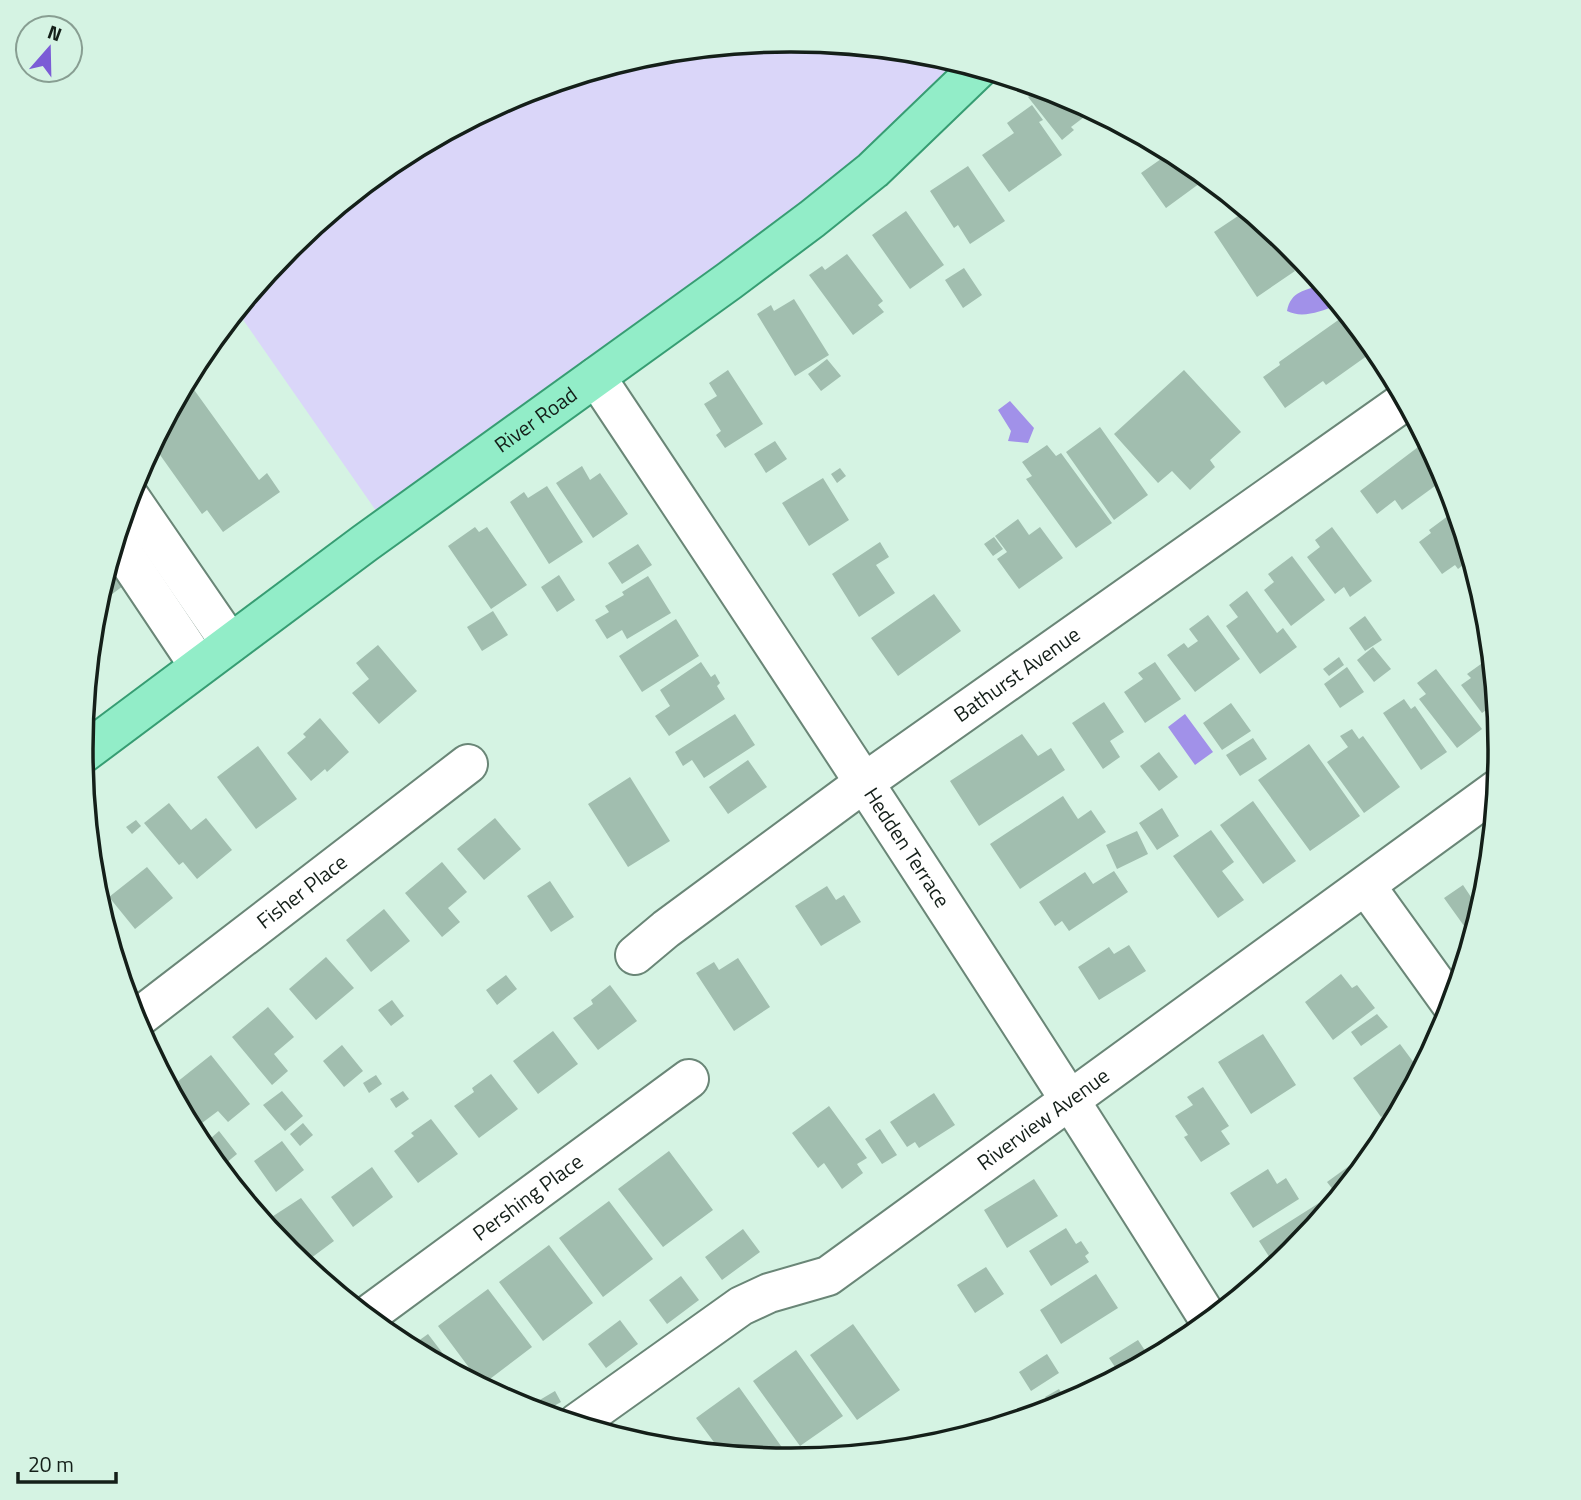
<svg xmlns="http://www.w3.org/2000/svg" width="1581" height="1500" font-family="'Titillium Web',sans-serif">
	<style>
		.green { fill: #dad6f9 }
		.water { fill: #a191e9 }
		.building { fill: #a1beaf }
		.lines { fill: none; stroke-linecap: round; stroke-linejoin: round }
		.minor-casing { stroke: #6a8677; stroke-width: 42 }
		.major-casing { stroke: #379d73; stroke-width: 42 }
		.minor { stroke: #fff; stroke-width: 38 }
		.major { stroke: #92edc8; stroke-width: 38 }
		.labels { text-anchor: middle; stroke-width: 5; stroke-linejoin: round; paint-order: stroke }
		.street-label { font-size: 21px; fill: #141f19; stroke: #d5f3e3 }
		.rim { fill: none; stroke: #141f19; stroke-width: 3.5 }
	</style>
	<rect width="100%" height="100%" fill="#d5f3e3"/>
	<path class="green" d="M791 40 929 54 978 69 388 528 237 311 289 248 397 160 519 94 652 54Z"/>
	<path class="water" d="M1323 285 1338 304 1336 306C1320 311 1303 319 1287 311 1291 291 1305 290 1323 285Z
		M1010 401 1034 428 1028 443 1008 441 1011 431 998 410Z
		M1185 714 1213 752 1195 765 1168 727Z"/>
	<path class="building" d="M1040 88 1062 94 1092 111 1071 127 1074 130 1062 140 1028 97Z
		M1032 105 1043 120 1039 122 1062 155 1009 192 982 155 1014 133 1007 123Z
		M1171 152 1185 160 1207 178 1166 208 1141 173Z
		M968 166 1005 221 970 244 958 225 954 228 930 191Z
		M906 211 944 265 910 289 872 235Z
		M1244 212 1255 229 1263 224 1295 271 1257 297 1214 232Z
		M847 254 883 301 878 305 884 312 853 335 809 275 822 266 825 270Z
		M964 268 982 295 963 308 945 280Z
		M794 299 829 355 795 376 757 314 771 305 774 311Z
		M1344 316 1371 353 1326 385 1323 381 1285 408 1263 377 1280 365 1279 362Z
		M827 359 841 376 821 391 808 374Z
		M728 370 763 424 725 448 716 435 721 431 704 404 717 396 709 383Z
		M1184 370 1241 432 1210 460 1215 467 1190 490 1172 471 1158 483 1114 434Z
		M187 380 259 480 267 473 280 492 223 532 207 510 202 514 153 445Z
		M1100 427 1148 495 1114 520 1066 452Z
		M775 441 787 459 766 473 754 454Z
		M1426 441 1446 478 1402 510 1395 500 1377 514 1360 491Z
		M1047 445 1056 456 1061 453 1112 523 1076 548 1026 479 1032 476 1022 462Z
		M582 466 590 480 600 473 628 514 593 538 556 483Z
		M840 468 846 476 837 483 831 474Z
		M823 478 849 520 809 546 782 503Z
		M547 486 583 542 549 564 510 502 524 492 528 498Z
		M1456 510 1471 559 1458 569 1455 565 1442 574 1419 542 1431 533 1429 530Z
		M1018 519 1029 535 1040 527 1063 558 1019 589 997 559 1007 552 995 536Z
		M475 527 479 532 487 527 527 585 491 609 448 546Z
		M1332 527 1372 581 1350 597 1344 587 1335 594 1307 557 1320 547 1315 540Z
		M994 537 1003 549 993 556 984 544Z
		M880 542 889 557 876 565 895 593 859 617 832 574Z
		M638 544 652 565 622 584 608 563Z
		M1292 556 1325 600 1291 626 1264 590 1274 582 1268 574Z
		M108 565 123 586 96 606Z
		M559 575 575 600 557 612 541 587Z
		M648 576 671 613 627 639 622 630 607 639 595 620 609 612 605 606 624 595 622 592Z
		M1247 591 1277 633 1283 628 1297 647 1260 674 1226 626 1238 617 1229 605Z
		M934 594 961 631 898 676 871 638Z
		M493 611 508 635 482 651 467 627Z
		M1208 615 1240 659 1195 692 1167 655 1184 643 1188 648 1198 641 1189 629Z
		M1365 616 1382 640 1365 651 1349 628Z
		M676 619 699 656 642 692 619 656Z
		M1490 644 1496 703 1482 713 1461 685 1471 678 1467 674 1488 659 1482 649Z
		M378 645 417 691 379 724 352 693 369 679 356 663Z
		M1373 647 1391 669 1374 682 1357 660Z
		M1339 657 1344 665 1329 676 1323 669Z
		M701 662 711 677 715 674 720 683 717 686 725 699 669 736 655 716 670 706 660 690Z
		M1155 662 1181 699 1145 723 1124 692 1143 679 1138 673Z
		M1347 667 1364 692 1340 708 1324 684Z
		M1436 669 1482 729 1457 748 1419 699 1426 694 1417 683Z
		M1404 699 1411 709 1415 706 1447 752 1421 770 1383 713Z
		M1104 702 1124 732 1110 741 1120 757 1103 769 1072 723Z
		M1231 703 1251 731 1222 750 1203 723Z
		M735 714 755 745 704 778 692 760 683 766 675 752Z
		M320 718 349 752 327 772 325 769 311 781 287 753 306 737 303 734Z
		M1352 729 1359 739 1363 736 1400 787 1364 813 1327 762 1348 747 1340 736Z
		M1022 734 1038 756 1051 748 1065 770 979 826 950 781Z
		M1253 738 1267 759 1240 776 1226 755Z
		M1309 744 1360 816 1310 851 1258 780Z
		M258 746 297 799 256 829 217 777Z
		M1159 752 1178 777 1159 791 1140 766Z
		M748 760 767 787 728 814 709 787Z
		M630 777 670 841 628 867 588 804Z
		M1063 796 1078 819 1091 810 1106 832 1020 889 990 844Z
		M1253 801 1296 861 1263 884 1220 825Z
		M169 803 191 830 206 818 232 850 197 879 183 862 179 865 144 823Z
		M1162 808 1179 836 1157 850 1139 823Z
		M495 818 521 849 484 880 457 849Z
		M136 820 141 826 132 834 126 827Z
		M1211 830 1234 862 1222 871 1244 900 1218 918 1173 856Z
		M1137 831 1148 854 1117 869 1106 845Z
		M442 862 467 892 448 908 460 922 442 937 405 893Z
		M147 867 173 898 135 929 109 897Z
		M1114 871 1128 892 1069 931 1062 921 1055 926 1039 902 1085 872 1093 884Z
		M550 881 574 917 551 932 527 896Z
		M1463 885 1471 897 1482 888 1485 892 1472 937 1444 898Z
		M827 886 836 900 844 895 861 922 821 946 795 906Z
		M384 909 410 941 371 972 346 940Z
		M1129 945 1146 971 1099 1000 1078 967 1109 947 1114 954Z
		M326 957 354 988 316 1020 289 989Z
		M738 958 770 1007 734 1031 696 973 714 962 719 970Z
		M1341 974 1352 988 1357 985 1375 1008 1333 1040 1305 1002Z
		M506 975 517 989 497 1005 486 990Z
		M610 985 637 1021 598 1050 573 1018 593 1004 591 1000Z
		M392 1000 404 1016 391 1026 378 1010Z
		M268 1007 294 1037 274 1054 288 1071 272 1085 232 1037Z
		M1377 1014 1388 1027 1361 1046 1351 1032Z
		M553 1031 578 1064 538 1094 513 1061Z
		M1263 1034 1296 1085 1251 1114 1218 1062Z
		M1400 1044 1420 1071 1415 1075 1417 1077 1404 1100 1381 1117 1353 1078Z
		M342 1045 363 1071 344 1087 323 1061Z
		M211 1055 250 1104 228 1122 218 1111 202 1123 172 1086Z
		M491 1074 518 1109 479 1138 454 1106 474 1092 472 1088Z
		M376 1075 382 1084 369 1093 363 1083Z
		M1203 1087 1229 1126 1221 1131 1230 1144 1201 1162 1184 1137 1188 1135 1175 1116 1193 1105 1187 1097Z
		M282 1091 303 1116 285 1131 263 1105Z
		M403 1091 409 1099 396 1108 390 1099Z
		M934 1093 955 1125 919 1148 915 1142 907 1147 890 1122Z
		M829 1106 867 1158 857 1164 863 1173 842 1189 824 1163 818 1168 792 1133Z
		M431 1119 458 1154 418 1183 394 1151 414 1136 411 1133Z
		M303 1123 313 1135 300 1146 290 1134Z
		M880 1129 897 1155 882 1164 865 1139Z
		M219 1131 237 1154 220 1168 202 1146Z
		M282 1141 304 1170 276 1192 254 1161Z
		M669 1151 713 1210 663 1247 618 1189Z
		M1349 1166 1356 1175 1338 1196 1327 1182Z
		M372 1167 393 1197 353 1227 331 1197Z
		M1268 1169 1277 1184 1286 1178 1299 1199 1253 1228 1230 1193Z
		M1034 1179 1058 1216 1007 1248 984 1210Z
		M301 1198 334 1241 303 1264 288 1252 264 1222Z
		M609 1201 653 1259 603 1297 559 1238Z
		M1319 1203 1324 1213 1292 1252 1275 1266 1259 1241Z
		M1066 1228 1076 1244 1081 1241 1089 1253 1085 1256 1089 1262 1051 1286 1029 1251Z
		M743 1229 760 1252 722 1280 705 1257Z
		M549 1245 593 1303 543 1341 499 1282Z
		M986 1267 1004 1294 975 1313 957 1285Z
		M1096 1274 1118 1308 1061 1344 1040 1310Z
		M681 1276 699 1300 667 1324 649 1300Z
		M488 1289 532 1347 482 1385 438 1326Z
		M620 1320 638 1344 606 1368 588 1344Z
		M853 1324 900 1390 857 1420 810 1355Z
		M428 1334 457 1372 410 1347Z
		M1138 1340 1146 1352 1151 1349 1155 1356 1116 1377 1113 1373 1117 1370 1109 1358Z
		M796 1350 843 1416 800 1446 753 1381Z
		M1047 1354 1059 1373 1031 1391 1019 1372Z
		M739 1387 786 1453 778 1459 722 1453 696 1418Z
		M1059 1389 1067 1402 1051 1409 1045 1397Z
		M555 1391 561 1402 545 1411 538 1401Z
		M1032 1409 1036 1414 1017 1420 1016 1419Z
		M650 1437 657 1447 642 1443Z"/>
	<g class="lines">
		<g class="minor-casing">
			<g id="minor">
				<path id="s1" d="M596 377C804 689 1010 1002 1209 1320"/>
				<path d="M129 496 230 643"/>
				<path d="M116 542 199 666"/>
				<path d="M1366 886 1451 1004"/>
				<path id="s2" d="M635 955 666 929 865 782 1405 401"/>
				<path id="s3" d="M134 1021 468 764"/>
				<path id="s4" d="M367 1316 689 1079"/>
				<path id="s5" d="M577 1423 741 1306 769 1293 828 1276 1496 790"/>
			</g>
		</g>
		<g class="major-casing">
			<g id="major">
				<path id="s6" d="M81 755 365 543 729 281 812 219 873 170 978 69"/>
			</g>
		</g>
		<use href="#minor" class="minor"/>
		<use href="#major" class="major"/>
	</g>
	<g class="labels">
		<g class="street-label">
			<text dy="7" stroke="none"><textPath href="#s6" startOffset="565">River Road</textPath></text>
			<text dy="7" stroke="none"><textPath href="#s2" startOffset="474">Bathurst Avenue</textPath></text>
			<text dy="7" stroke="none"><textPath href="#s1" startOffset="564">Hedden Terrace</textPath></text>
			<text dy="7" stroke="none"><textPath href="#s3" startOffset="212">Fisher Place</textPath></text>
			<text dy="7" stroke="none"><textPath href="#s5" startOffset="560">Riverview Avenue</textPath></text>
			<text dy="7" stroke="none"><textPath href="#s4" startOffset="200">Pershing Place</textPath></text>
		</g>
	</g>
	<path d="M0 0H1581V1500H0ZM790 52H791A697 697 0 0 1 1488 749V751A697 697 0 0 1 791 1448H790A697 697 0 0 1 93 751V749A697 697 0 0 1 790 52Z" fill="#d5f3e3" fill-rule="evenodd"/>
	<path class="rim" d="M790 52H791A697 697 0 0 1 1488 749V751A697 697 0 0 1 791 1448H790A697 697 0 0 1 93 751V749A697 697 0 0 1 790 52Z"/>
	<g transform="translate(49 49) rotate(20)"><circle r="33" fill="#d5f3e3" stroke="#889e92" stroke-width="2"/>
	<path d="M0-5L12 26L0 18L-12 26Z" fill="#7b5cd6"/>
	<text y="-10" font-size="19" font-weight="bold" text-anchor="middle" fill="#141f19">N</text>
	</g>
	<path d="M18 1472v10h98v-10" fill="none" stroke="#141f19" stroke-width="3.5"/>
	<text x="28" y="1472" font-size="21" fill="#141f19" stroke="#d5f3e3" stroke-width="5" paint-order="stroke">20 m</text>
</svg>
